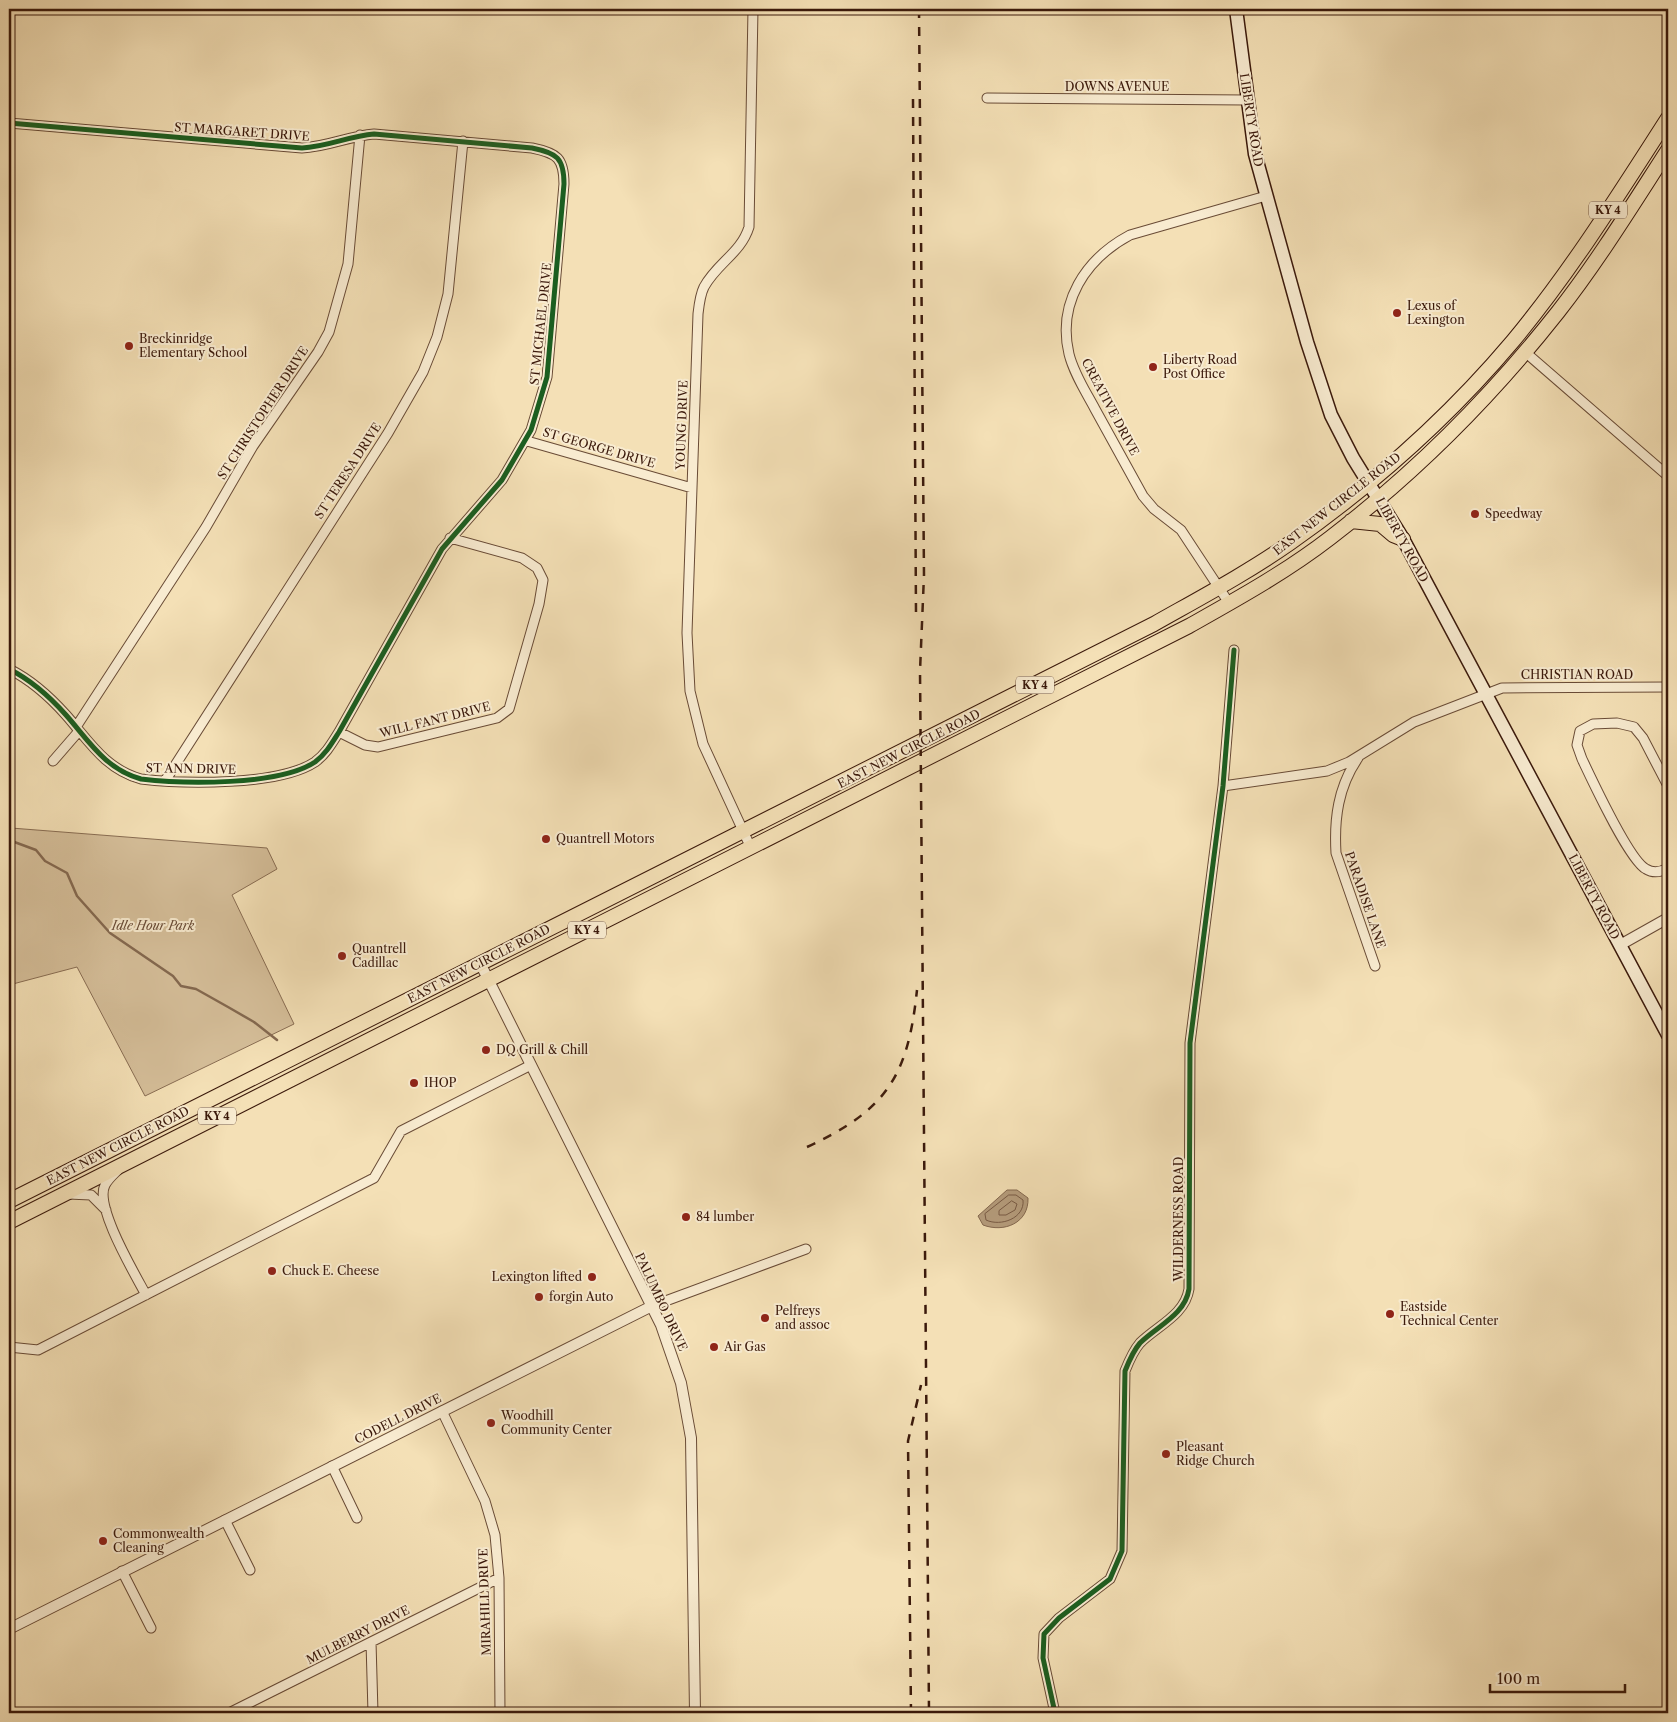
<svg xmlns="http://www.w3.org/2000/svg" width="1677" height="1722" font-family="'Libre Caslon Text',serif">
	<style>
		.green { fill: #d5be99; stroke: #886c52 }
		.water { fill: #b59c7c; stroke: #84684f }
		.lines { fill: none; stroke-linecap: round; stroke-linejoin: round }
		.shore { stroke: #785a44; stroke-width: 1 }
		.stream { stroke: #84684f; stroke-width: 2.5 }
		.minor-casing { stroke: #694b36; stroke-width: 11 }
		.tertiary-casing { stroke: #694b36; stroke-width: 12 }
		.secondary-casing { stroke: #3b190b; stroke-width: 15 }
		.trunk-casing { stroke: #3b190b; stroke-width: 16 }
		.minor { stroke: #f8ebd0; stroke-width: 9 }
		.tertiary { stroke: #f8ebd0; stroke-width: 10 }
		.secondary { stroke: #f8ebd0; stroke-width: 12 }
		.trunk { stroke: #f4e0b6; stroke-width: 14 }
		.rail { stroke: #3b190b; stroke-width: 2.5; stroke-dasharray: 9 9; stroke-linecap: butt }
		.cycleway-casing { stroke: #f8ebd0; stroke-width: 8 }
		.cycleway { stroke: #1b5e20; stroke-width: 5 }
		.poi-dot { fill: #8f2418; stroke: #f8ebd0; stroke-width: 2 }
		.labels { text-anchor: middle; stroke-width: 4; stroke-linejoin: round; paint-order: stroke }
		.shield { fill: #f8ebd0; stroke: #745846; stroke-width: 1 }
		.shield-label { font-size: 11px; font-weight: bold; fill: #3b190b }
		.street-label { font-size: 12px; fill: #3b190b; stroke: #f8ebd0 }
		.poi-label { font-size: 12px; fill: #3b190b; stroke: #f8ebd0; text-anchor: start }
		.park-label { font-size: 12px; font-style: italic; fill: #694b36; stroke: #f8ebd0 }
	</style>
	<rect width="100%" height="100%" fill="#f4e0b6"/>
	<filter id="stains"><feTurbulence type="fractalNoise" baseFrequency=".004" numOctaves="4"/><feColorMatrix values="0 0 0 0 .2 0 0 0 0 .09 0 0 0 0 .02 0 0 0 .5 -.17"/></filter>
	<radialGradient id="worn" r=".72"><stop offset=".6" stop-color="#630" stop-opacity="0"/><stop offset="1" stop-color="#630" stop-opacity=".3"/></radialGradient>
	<path class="green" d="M9 826 11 828 267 848 277 869 232 895 294 1024 145 1096 77 967 9 985Z"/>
	<path class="water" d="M1007 1190H1017L1028 1198C1029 1223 1004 1233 983 1225L978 1216Z"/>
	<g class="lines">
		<path class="shore" d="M1009 1195H1016L1023 1200C1025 1218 1001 1227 986 1220L985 1214Z
			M1012 1201 1017 1204 1015 1210 1006 1215H999V1211Z"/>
		<path class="stream" d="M9 840 36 850 45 861 67 873 77 896 110 933 173 976 181 986 196 989 228 1007 254 1022 277 1040"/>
		<g class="minor-casing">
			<path id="minor" d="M987 98 1246 100
				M9 123 302 148C327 147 349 136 374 134L532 148C557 153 564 158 564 184L547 377 531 430 502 480 442 549 339 732C332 743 326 754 315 762 279 786 183 784 141 779 105 769 89 741 66 715 50 697 31 680 9 669
				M1525 352 1668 476
				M527 441 692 488
				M1229 603 1181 530 1154 509 1143 496C1127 467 1111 438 1095 409 1086 392 1074 374 1069 354 1057 303 1085 259 1130 235L1266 196
				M76 727 206 527 253 446 318 352 329 332 348 264 360 135
				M339 732 365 745 378 747 497 718 509 709 539 604 543 580 537 568 522 558 450 538
				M1358 758C1338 787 1334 819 1336 853L1375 966
				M53 761 79 731
				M165 781 388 433 423 372 437 337 448 294 463 141
				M1223 786 1327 771 1349 762 1414 722 1502 688 1668 687
				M1668 786 1643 738 1634 727 1617 723 1593 724 1580 731 1577 745 1582 759C1592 780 1629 860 1646 869 1654 874 1661 872 1668 868
				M751 848 703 744 690 691 687 633 698 314C699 305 700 295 704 287 717 263 741 253 749 227L753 9
				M118 1170C114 1174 108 1179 105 1185 94 1206 135 1274 146 1295
				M68 1194 91 1195 106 1210
				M652 1306 806 1249
				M9 1347 38 1350 374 1178 401 1131 531 1065
				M442 1411 485 1501 495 1535 499 1578 500 1713
				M332 1466 357 1518
				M225 1520 250 1570
				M122 1571 151 1628
				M371 1642 373 1713
				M229 1713 499 1578
				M1055 1713 1043 1658 1044 1634 1059 1618 1110 1579 1122 1551 1125 1371C1129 1361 1133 1351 1140 1343 1157 1326 1185 1315 1189 1289L1190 1043 1223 786 1234 650"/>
		</g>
		<g class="tertiary-casing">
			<path id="tertiary" d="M1620 945 1668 918
				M480 963 661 1325 681 1383 691 1438 695 1713
				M9 1629 652 1306"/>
		</g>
		<g class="secondary-casing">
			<path id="secondary" d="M1236 9 1255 154 1307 342 1331 415 1353 458 1403 539 1668 1035"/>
		</g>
		<g class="trunk-casing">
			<path id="trunk" d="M1351 521 1380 524 1393 535 1403 539
				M9 1201 1154 624C1200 598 1247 573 1290 543 1371 486 1449 417 1513 341 1571 271 1619 194 1668 118
				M9 1222 1189 626C1237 599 1286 572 1330 538 1415 473 1491 397 1558 312 1598 261 1633 204 1668 150"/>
		</g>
		<use href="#minor" class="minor"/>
		<use href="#tertiary" class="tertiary"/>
		<use href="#secondary" class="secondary"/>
		<use href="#trunk" class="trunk"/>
		<path class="rail" d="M919 9 924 575 920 671 929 1713
			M913 99 916 614
			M807 1147C887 1110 908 1076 917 990
			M911 1713 908 1441 921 1385"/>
		<g class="cycleway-casing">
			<path id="cycleway" d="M9 123 302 148C327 147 349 136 374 134L532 148C557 153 564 158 564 184L547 377 531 430 502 480 442 549 339 732C332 743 326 754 315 762 279 786 183 784 141 779 105 769 89 741 66 715 50 697 31 680 9 669
				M1055 1713 1043 1658 1044 1634 1059 1618 1110 1579 1122 1551 1125 1371C1129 1361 1133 1351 1140 1343 1157 1326 1185 1315 1189 1289L1190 1043 1223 786 1234 650"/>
		</g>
		<use href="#cycleway" class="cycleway"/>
	</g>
	<g class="poi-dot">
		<circle cx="1397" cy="313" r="5"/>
		<circle cx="129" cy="346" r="5"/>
		<circle cx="1153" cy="367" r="5"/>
		<circle cx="1475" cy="514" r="5"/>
		<circle cx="546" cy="839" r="5"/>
		<circle cx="342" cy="956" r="5"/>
		<circle cx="486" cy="1050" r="5"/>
		<circle cx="414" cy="1083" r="5"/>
		<circle cx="686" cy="1217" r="5"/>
		<circle cx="272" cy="1271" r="5"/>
		<circle cx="592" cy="1277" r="5"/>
		<circle cx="539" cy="1297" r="5"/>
		<circle cx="1390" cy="1314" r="5"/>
		<circle cx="765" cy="1318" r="5"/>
		<circle cx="714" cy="1347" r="5"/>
		<circle cx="491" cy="1423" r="5"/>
		<circle cx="1166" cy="1454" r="5"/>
		<circle cx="103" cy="1541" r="5"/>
	</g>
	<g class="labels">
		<g class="shield">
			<rect x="1589" y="201.5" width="38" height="17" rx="4"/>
			<rect x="1016" y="676.5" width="38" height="17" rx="4"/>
			<rect x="568" y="921.5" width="38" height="17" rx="4"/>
			<rect x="198" y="1107.5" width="38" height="17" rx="4"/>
		</g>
		<g class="shield-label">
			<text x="1608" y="214">KY 4</text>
			<text x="1035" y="689">KY 4</text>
			<text x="587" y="934">KY 4</text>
			<text x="217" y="1120">KY 4</text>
		</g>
		<g class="street-label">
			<text x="1117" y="91">DOWNS AVENUE</text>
			<text transform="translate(1251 120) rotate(81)" y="4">LIBERTY ROAD</text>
			<text transform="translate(242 132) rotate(4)" y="4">ST MARGARET DRIVE</text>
			<text transform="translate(541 324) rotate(-84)" y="4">ST MICHAEL DRIVE</text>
			<text transform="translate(1110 407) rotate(62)" y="4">CREATIVE DRIVE</text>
			<text transform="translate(263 413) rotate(-57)" y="4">ST CHRISTOPHER DRIVE</text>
			<text transform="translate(682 425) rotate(-88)" y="4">YOUNG DRIVE</text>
			<text transform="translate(599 448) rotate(16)" y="4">ST GEORGE DRIVE</text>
			<text transform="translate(348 471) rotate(-57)" y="4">ST TERESA DRIVE</text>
			<text transform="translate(1337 504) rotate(-38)" y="4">EAST NEW CIRCLE ROAD</text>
			<text transform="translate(1402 540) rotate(61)" y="4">LIBERTY ROAD</text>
			<text x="1577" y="679">CHRISTIAN ROAD</text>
			<text transform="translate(435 720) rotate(-14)" y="4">WILL FANT DRIVE</text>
			<text transform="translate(909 749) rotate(-27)" y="4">EAST NEW CIRCLE ROAD</text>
			<text transform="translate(191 769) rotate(1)" y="4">ST ANN DRIVE</text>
			<text transform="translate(1594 897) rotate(62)" y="4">LIBERTY ROAD</text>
			<text transform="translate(1365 900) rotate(71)" y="4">PARADISE LANE</text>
			<text transform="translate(479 964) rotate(-27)" y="4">EAST NEW CIRCLE ROAD</text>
			<text transform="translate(118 1146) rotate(-27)" y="4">EAST NEW CIRCLE ROAD</text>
			<text transform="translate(1179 1219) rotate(-90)" y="4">WILDERNESS ROAD</text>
			<text transform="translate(661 1302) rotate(65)" y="4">PALUMBO DRIVE</text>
			<text transform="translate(398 1419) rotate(-27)" y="4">CODELL DRIVE</text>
			<text transform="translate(485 1602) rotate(-92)" y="4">MIRAHILL DRIVE</text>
			<text transform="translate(358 1635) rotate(-27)" y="4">MULBERRY DRIVE</text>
		</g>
		<g class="poi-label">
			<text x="1407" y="310">Lexus of<tspan x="1407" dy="14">Lexington</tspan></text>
			<text x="139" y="343">Breckinridge<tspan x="139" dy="14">Elementary School</tspan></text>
			<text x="1163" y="364">Liberty Road<tspan x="1163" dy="14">Post Office</tspan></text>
			<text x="1485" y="518">Speedway</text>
			<text x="556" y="843">Quantrell Motors</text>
			<text x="352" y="953">Quantrell<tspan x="352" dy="14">Cadillac</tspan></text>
			<text x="496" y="1054">DQ Grill &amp; Chill</text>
			<text x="424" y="1087">IHOP</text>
			<text x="696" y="1221">84 lumber</text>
			<text x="282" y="1275">Chuck E. Cheese</text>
			<text x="582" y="1281" text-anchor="end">Lexington lifted</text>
			<text x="549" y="1301">forgin Auto</text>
			<text x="1400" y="1311">Eastside<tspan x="1400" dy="14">Technical Center</tspan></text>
			<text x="775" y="1315">Pelfreys<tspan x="775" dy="14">and assoc</tspan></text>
			<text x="724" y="1351">Air Gas</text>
			<text x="501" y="1420">Woodhill<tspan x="501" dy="14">Community Center</tspan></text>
			<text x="1176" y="1451">Pleasant<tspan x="1176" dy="14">Ridge Church</tspan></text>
			<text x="113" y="1538">Commonwealth<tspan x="113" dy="14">Cleaning</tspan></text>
		</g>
		<g class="park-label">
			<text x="153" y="930">Idle Hour Park</text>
		</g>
	</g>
	<rect width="1677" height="1722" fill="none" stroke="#f4e0b6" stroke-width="30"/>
	<rect x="10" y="10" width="1657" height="1702" fill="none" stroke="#3b190b" stroke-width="2.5"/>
	<rect x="15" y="15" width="1647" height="1692" fill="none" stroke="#3b190b"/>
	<path d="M1490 1684v8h135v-8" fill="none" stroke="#3b190b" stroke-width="2.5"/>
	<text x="1497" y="1684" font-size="15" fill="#3b190b" stroke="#f8ebd0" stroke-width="4" paint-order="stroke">100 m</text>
	<rect width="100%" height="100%" filter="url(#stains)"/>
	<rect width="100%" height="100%" fill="url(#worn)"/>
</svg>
